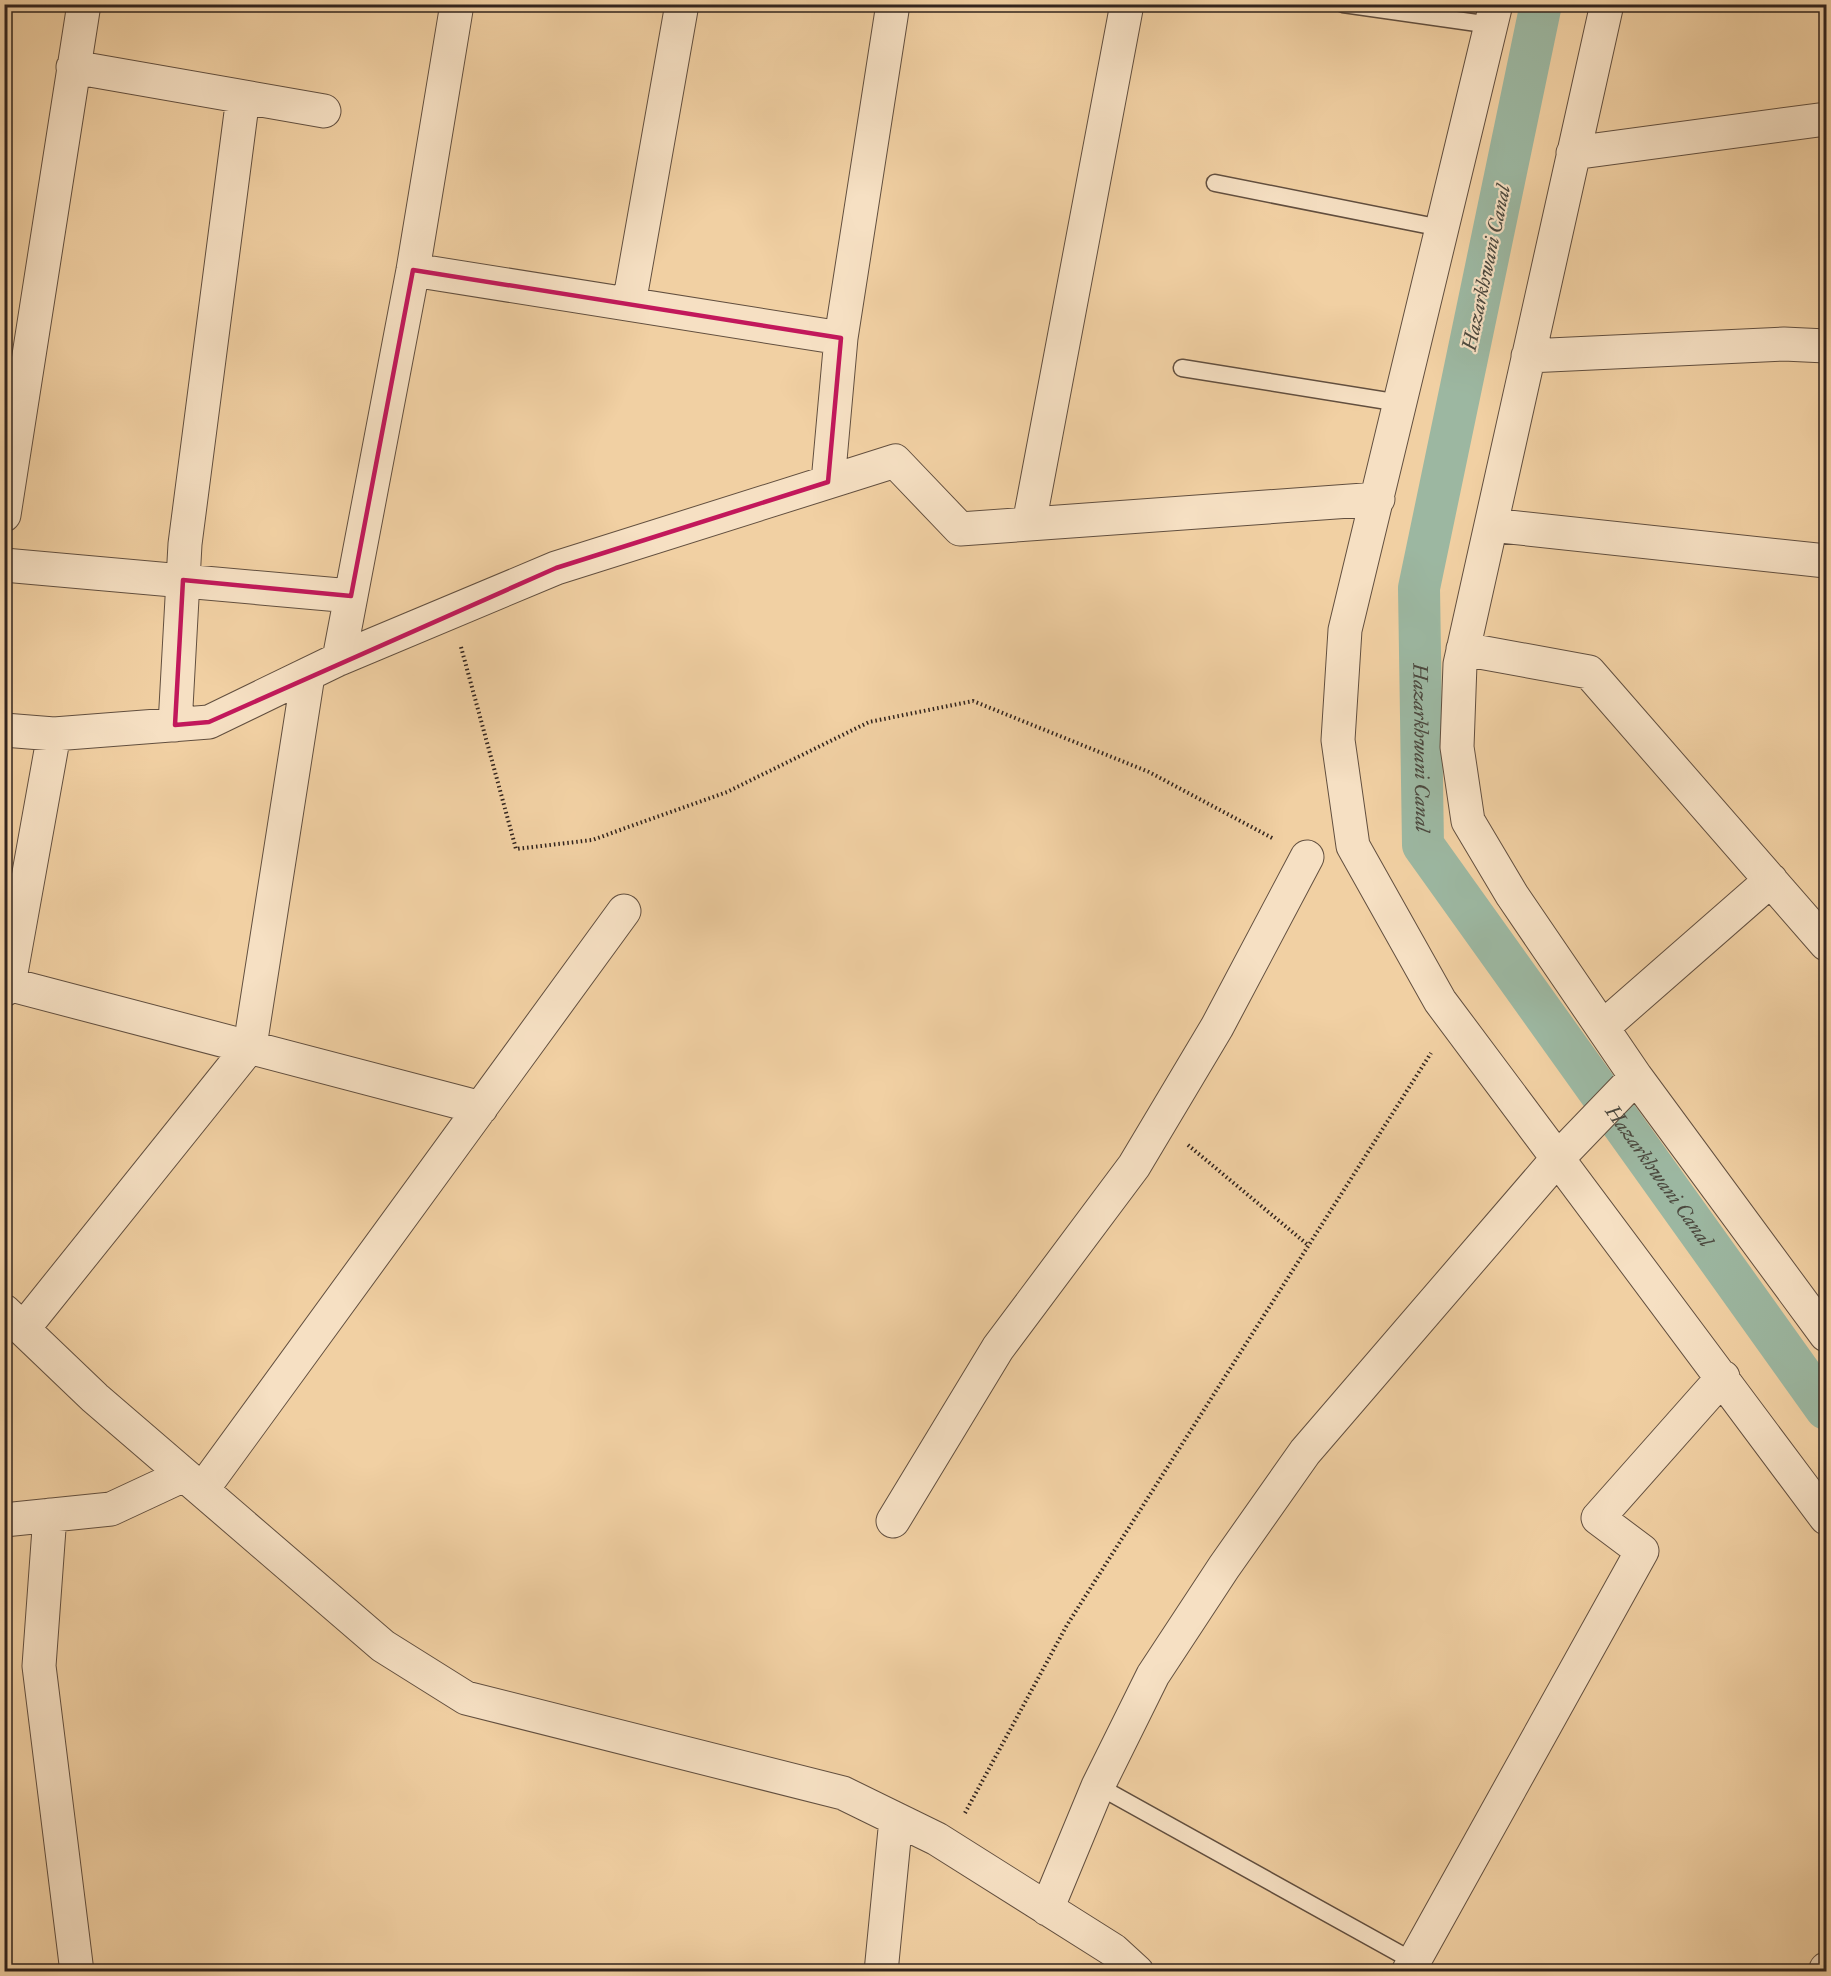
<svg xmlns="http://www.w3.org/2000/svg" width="1831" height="1976" font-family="'IM FELL Great Primer',serif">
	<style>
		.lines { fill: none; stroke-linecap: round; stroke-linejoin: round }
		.canal { stroke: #9cb7a1; stroke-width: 42 }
		.lane-casing { stroke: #624f3f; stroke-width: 19 }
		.street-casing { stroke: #624f3f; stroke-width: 35 }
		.path { stroke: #32241e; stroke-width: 4; stroke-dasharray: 1.5 3; stroke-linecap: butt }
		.lane { stroke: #f6e0c3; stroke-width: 16 }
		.street { stroke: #f6e0c3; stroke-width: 33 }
		.marked { fill: none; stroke: #c2185b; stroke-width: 4.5; stroke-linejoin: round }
		.labels { text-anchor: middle; stroke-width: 4.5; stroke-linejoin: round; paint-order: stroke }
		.water-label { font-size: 20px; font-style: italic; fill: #4c493f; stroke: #f6e0c3 }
	</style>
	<rect width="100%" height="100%" fill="#f1d0a3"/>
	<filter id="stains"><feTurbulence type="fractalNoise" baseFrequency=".00333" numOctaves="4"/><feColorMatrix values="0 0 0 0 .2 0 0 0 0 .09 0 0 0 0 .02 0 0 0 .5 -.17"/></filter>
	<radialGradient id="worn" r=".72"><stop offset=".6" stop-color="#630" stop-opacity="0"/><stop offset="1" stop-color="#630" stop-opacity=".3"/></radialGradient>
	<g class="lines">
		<path class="canal" id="s1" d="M1541 4 1419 588 1423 845 1826 1409"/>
		<g class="lane-casing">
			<path id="lane" d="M1343 4 1491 25
				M1215 183 1441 228
				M1182 368 1400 403
				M1098 1786 1413 1961"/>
		</g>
		<g class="street-casing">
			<path id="street" d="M1496 4 1345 630 1338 740 1353 846 1440 1001 1826 1518
				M1607 4 1460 664 1457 747 1468 821 1512 895 1636 1077 1826 1335
				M73 67 324 111
				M1573 153 1826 119
				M413 270 841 338
				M629 304 682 4
				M1528 356 1784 344 1826 346
				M828 482 841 338 893 4
				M4 515 84 4
				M1029 524 1127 4
				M1491 525 1826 561
				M4 565 351 596
				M1463 649 1589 672 1826 944
				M339 659 413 270 457 4
				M175 725 185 544 243 97
				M4 730 54 734 209 722 339 659 556 568 895 461 960 529 1378 499
				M4 983 481 1108
				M4 990 9 984 54 734
				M1603 1027 1771 880
				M4 1311 95 1398 383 1646 466 1698 843 1793 937 1839 1113 1950 1137 1972
				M23 1329 250 1046 308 675
				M202 1490 624 911
				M50 1515 39 1666 77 1972
				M4 1520 111 1509 184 1475
				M893 1521 998 1348 1134 1166 1217 1027 1307 857
				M1047 1909 1098 1786 1153 1675 1224 1567 1305 1452 1558 1158 1636 1077
				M881 1972 896 1819
				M1408 1972 1642 1551 1598 1518 1723 1377
				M1826 1972V1969"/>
		</g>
		<path class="path" d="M461 647 516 849 592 840 727 792 869 722 973 701 1149 772 1274 839
			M1188 1145 1308 1245
			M965 1813 1067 1625 1431 1053"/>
		<use href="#lane" class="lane"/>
		<use href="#street" class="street"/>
	</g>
	<path class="marked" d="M413 270 841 338 828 482 556 568 209 722 175 725 183 580 351 596Z"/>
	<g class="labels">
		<g class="water-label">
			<text transform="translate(1486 268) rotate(-78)" y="7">Hazarkhwani Canal</text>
			<text dy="7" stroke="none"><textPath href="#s1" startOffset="756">Hazarkhwani Canal</textPath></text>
			<text dy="7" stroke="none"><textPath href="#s1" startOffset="1260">Hazarkhwani Canal</textPath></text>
		</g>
	</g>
	<rect width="1831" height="1976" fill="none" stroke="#f1d0a3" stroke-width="24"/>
	<rect x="6" y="6" width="1819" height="1964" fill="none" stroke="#32241e" stroke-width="3"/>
	<rect x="12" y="12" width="1807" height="1952" fill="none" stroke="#32241e" stroke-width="1.5"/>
	<rect width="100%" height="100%" filter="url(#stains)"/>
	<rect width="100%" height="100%" fill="url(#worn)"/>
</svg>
